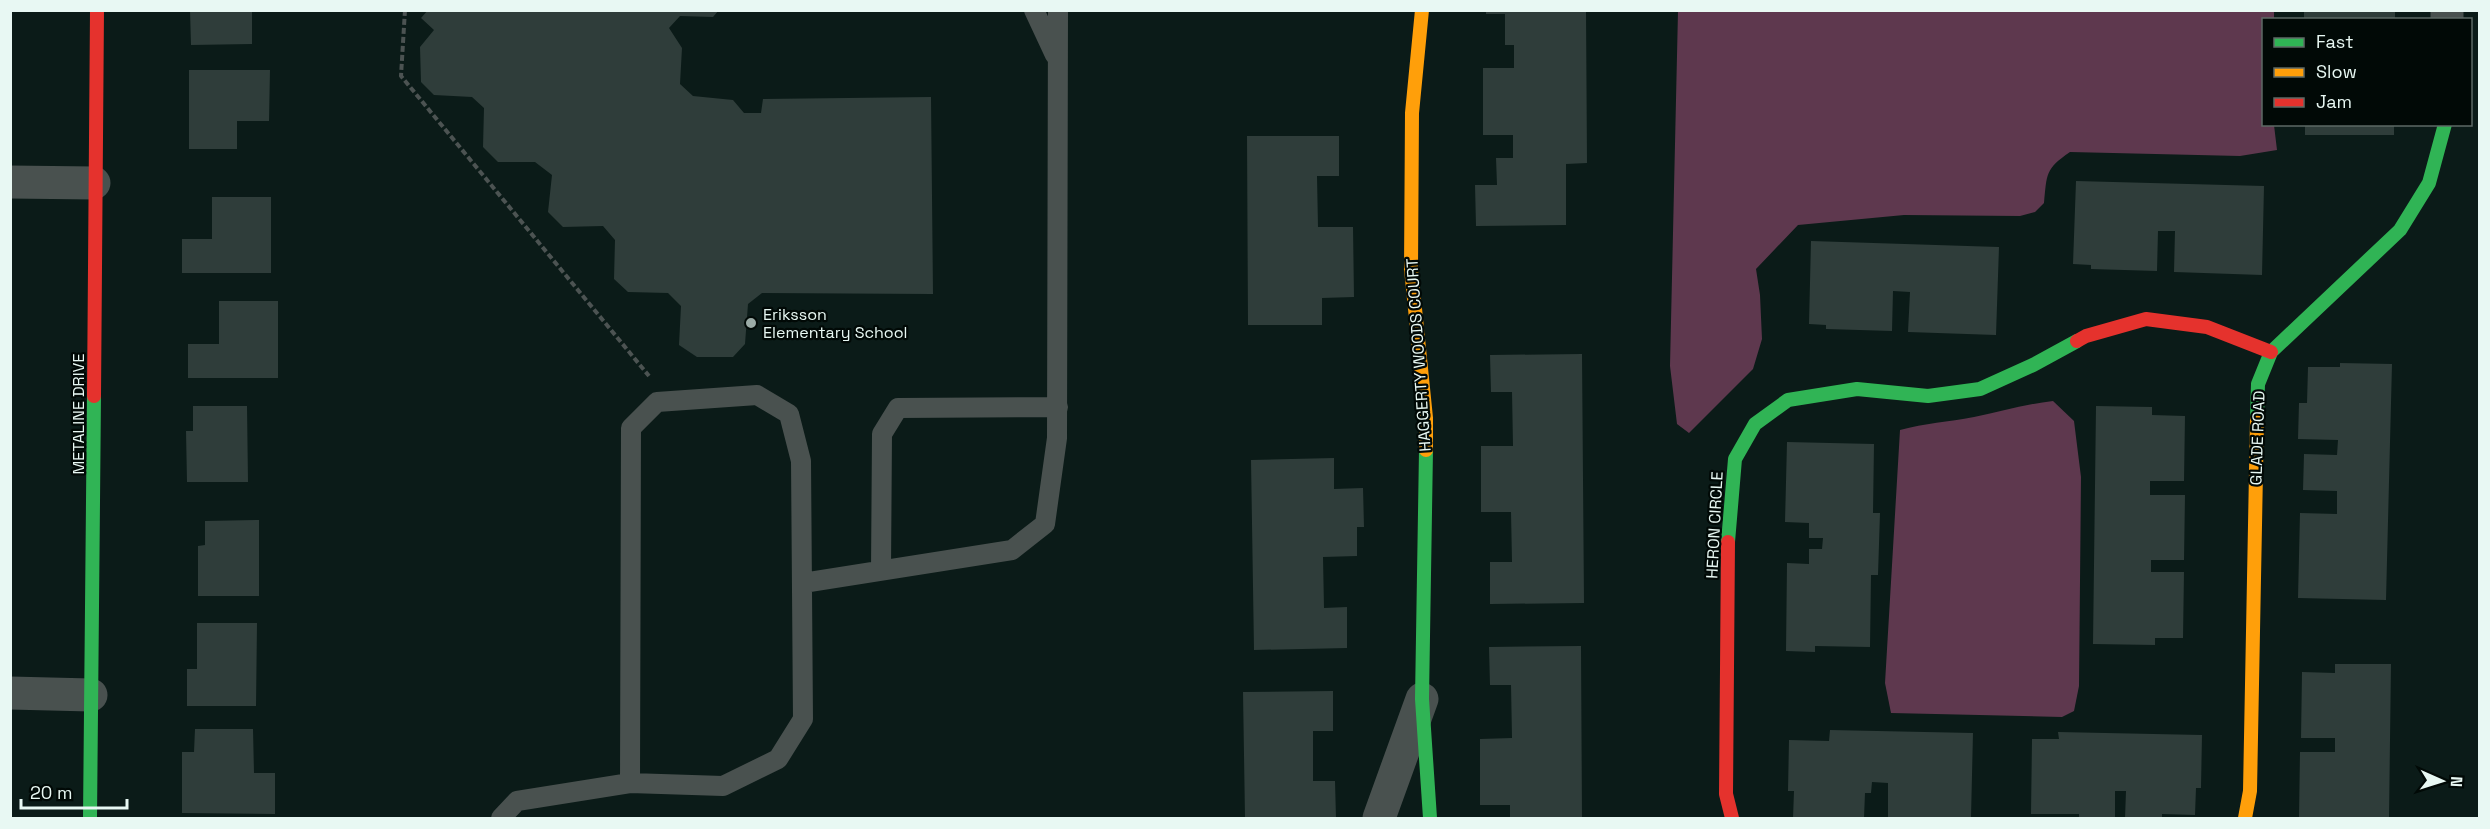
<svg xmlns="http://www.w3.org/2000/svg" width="2490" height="829" font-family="'Space Grotesk',sans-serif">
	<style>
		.forest { fill: #5e384e }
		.building { fill: #2f3d3a }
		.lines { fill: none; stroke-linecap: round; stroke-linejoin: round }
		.path { stroke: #4c5352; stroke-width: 4; stroke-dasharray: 6 3; stroke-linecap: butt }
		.lane { stroke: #49514f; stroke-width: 20 }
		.street { stroke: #49514f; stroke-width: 33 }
		.fast { stroke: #30b455; stroke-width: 14 }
		.slow { stroke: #ff9f0a; stroke-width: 14 }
		.jam { stroke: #e5322d; stroke-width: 14 }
		.poi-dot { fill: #9baba6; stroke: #010906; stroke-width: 2 }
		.labels { text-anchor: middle; stroke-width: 4.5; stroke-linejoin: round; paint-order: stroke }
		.poi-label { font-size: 16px; fill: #e8f8f3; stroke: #010906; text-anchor: start }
		.street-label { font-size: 16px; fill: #e8f8f3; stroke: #010906 }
	</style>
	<rect width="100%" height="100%" fill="#0b1b18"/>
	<path class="forest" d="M1678 11H2274V19L2264 20V124L2274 125 2277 150 2240 156 2070 152C2045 169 2047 174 2044 203L2035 212 2020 216 1904 215 1798 225 1756 269 1760 295 1762 339 1753 369 1689 433 1677 424 1670 366Z
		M2053 401 2074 421 2081 477 2079 686 2074 711 2062 717 1891 713 1885 683 1900 430C1925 423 1948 422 1974 417 2000 412 2026 404 2053 401Z"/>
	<path class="building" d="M190 10H252V44L191 45Z
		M428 10H719L713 17 680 16 669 28 682 48 680 84 693 96 733 100 744 113H761L763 99 931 97 933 294 762 293 748 304 745 344 733 357H697L679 345 681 306 668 293 628 292 614 279 615 240 603 226 563 227 548 212 552 175 535 162H498L483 147 484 108 472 97 434 95 421 82 420 47 434 30 421 18Z
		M1486 10H1586L1587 163 1566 164V225L1476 226 1475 185H1497L1496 158H1513V135H1483V68H1514V45H1505V14H1486Z
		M2304 10H2395V20H2304Z
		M189 70H270L269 121H237V149H189Z
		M2305 124H2394V135H2305Z
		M1247 136H1339V176H1317L1318 227H1353L1354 297 1322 298V325H1248Z
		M2076 181 2264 186 2262 275 2174 272 2175 231H2158L2157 271 2091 269V265L2073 264Z
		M212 197H271V273H182V239H212Z
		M1811 241 1999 247 1996 335 1908 332 1910 292 1893 291 1892 331 1826 329V325L1809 324Z
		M219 301H278V378H188V344H219Z
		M1582 354 1584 603 1490 604V562H1512L1511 512H1481V446H1513L1512 392H1491L1490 355Z
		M2340 363 2392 364 2386 600 2298 598 2300 513 2337 514V491L2303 490 2304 454 2337 455 2338 440 2298 439 2299 403H2307L2308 367H2340Z
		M193 406H247L248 482H187L186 431H193Z
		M2096 406 2152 407V415L2185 416 2184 481H2150V495H2185L2184 560H2151V572H2184L2183 638H2155V645L2093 644Z
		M1787 442 1874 444 1873 513H1880L1878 575H1871L1870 647 1815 646V652L1786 651 1787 563 1809 564V549H1822L1823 538H1809V523L1785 522Z
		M1334 458V489L1363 488 1364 527H1357V556L1323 557 1324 608 1347 607V648L1254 650 1251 460Z
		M259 520V596H198V546L205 545V521Z
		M197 623H257L256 706H187V669H197Z
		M1581 646 1582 818H1510V805H1480V739L1512 738 1511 685H1490L1489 647Z
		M2335 664H2391L2389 818 2299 817 2300 752H2335V738H2301L2302 672 2335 673Z
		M1333 691V731H1313V781H1335L1336 818H1245L1243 692Z
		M195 729H253L254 773H275V814L182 813V752H194Z
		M1830 730 1973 733 1971 818H1888V783L1872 782 1871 793H1865L1864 818H1793L1794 791H1788L1789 740 1829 741Z
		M2058 732 2202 735 2201 788H2196L2195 815 2162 814V818H2125L2126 791H2115V818H2079V814H2031L2032 739H2059Z"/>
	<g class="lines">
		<path class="path" d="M405 10 401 76 649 376"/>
		<path class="lane" d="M1034 10 1055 55
			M881 570 882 434 898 408 1058 407
			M803 583 1012 550 1045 524 1057 438 1058 10
			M501 818 517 801 630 783 723 786 778 759 803 719 801 461 789 414 757 395 657 402 631 428 630 783"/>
		<path class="street" d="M2447 10V20
			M10 182 94 183
			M10 693 91 695
			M1379 818 1422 699"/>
		<path class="fast" d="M2257 419 2258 384 2271 352 2400 230 2429 183 2445 124
			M1426 450 1422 699 1430 818
			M1728 542 1735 459 1755 424 1788 400 1857 389 1928 396 1980 389 2033 365 2077 341
			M90 818 94 396"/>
		<path class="slow" d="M1422 10 1412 113 1411 269 1426 418V450
			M2245 818 2250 791 2257 419"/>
		<path class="jam" d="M2077 341 2086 336 2146 319 2207 327 2271 352
			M94 396 97 10
			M1728 542 1726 794 1732 818"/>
	</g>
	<circle class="poi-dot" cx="751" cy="323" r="6"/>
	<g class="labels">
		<g class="poi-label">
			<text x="763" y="320">Eriksson<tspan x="763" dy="18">Elementary School</tspan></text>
		</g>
		<g class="street-label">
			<text transform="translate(1418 355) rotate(-94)" y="6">HAGGERTY WOODS COURT</text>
			<text transform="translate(78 414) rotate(-90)" y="6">METALINE DRIVE</text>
			<text transform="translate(2257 438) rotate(-88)" y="6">GLADE ROAD</text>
			<text transform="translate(1714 525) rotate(-87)" y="6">HERON CIRCLE</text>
		</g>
	</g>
	<rect width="2490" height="829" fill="none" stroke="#e8f8f3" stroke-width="24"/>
	<rect x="2262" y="18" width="210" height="108" fill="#010906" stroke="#5d6965" stroke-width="1.5"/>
	<rect x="2274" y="38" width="30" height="9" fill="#30b455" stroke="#5d6965" stroke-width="1.5"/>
	<text x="2316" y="48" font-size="18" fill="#e8f8f3">Fast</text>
	<rect x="2274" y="68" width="30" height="9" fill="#ff9f0a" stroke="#5d6965" stroke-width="1.5"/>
	<text x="2316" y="78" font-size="18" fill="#e8f8f3">Slow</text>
	<rect x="2274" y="98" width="30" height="9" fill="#e5322d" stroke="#5d6965" stroke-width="1.5"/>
	<text x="2316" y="108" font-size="18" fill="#e8f8f3">Jam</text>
	<g transform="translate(2442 781) rotate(93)" stroke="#010906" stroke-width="4.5" paint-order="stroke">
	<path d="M0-4.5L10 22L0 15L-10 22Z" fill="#e8f8f3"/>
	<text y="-9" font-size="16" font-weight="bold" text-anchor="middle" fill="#e8f8f3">N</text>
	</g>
	<path d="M21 799v9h106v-9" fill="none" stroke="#e8f8f3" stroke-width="3"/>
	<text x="30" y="799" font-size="18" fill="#e8f8f3" stroke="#010906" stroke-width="4.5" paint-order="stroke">20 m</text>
</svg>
